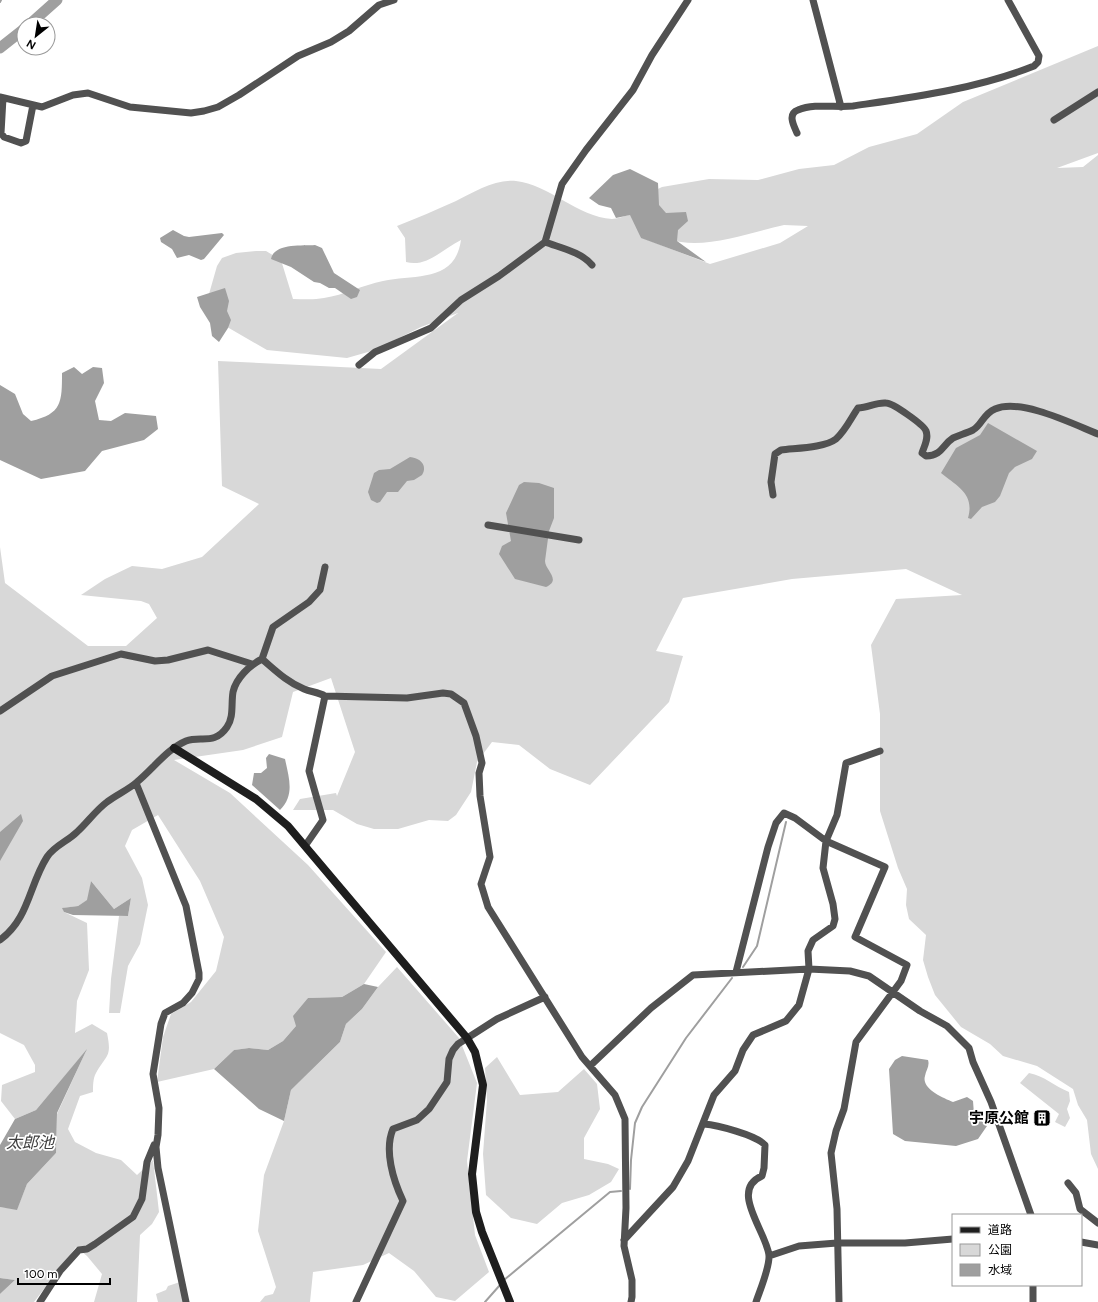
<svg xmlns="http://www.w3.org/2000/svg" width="1098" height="1302" font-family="Figtree,'Noto Sans JP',sans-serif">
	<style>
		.green { fill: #d8d8d8; fill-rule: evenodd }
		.water { fill: #9f9f9f }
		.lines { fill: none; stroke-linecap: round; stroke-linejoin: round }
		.stream { stroke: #9f9f9f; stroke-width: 2 }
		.river { stroke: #9f9f9f; stroke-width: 11 }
		.street { stroke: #515151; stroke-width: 7 }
		.secondary { stroke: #1e1e1e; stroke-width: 8 }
		.labels { text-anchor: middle; stroke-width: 3.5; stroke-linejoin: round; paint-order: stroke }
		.poi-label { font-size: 15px; font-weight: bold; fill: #000; stroke: #fff; text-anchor: end }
		.water-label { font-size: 16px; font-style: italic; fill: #404040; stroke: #fff }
	</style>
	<rect width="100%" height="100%" fill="#fff"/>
	<path class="green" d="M1098 46V153L1057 168 1083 167 1098 155V1169L1091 1154 1087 1120 1078 1105 1073 1089 1037 1066 1003 1056 990 1044 961 1027 935 995 928 977 923 960 926 935 909 919 906 905 907 889 898 868 880 811V714L871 645 896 599 962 595 906 569 792 579 683 598 656 651 683 656 669 702 590 785 550 769 519 745 492 742 477 762 471 792 456 815 448 821 429 820 398 829H374L357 824 333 810H293L300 799 336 793 337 796 355 752 331 678 293 692 282 737 243 750 174 760 230 793 308 865 386 952 364 984 342 997 308 998 296 1026 283 1041 268 1050 249 1048 234 1050 214 1069 157 1082 163 1037 171 1014 191 1002 216 971 224 937 200 881 158 815 132 830 125 846 142 878 148 905 140 944 128 966 120 1013H109L111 979 119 916H128L131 898 114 909 91 881 88 900 78 906 63 908 64 912 87 923 89 970 77 1001 75 1033 92 1024 107 1033C112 1057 107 1054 96 1073 93 1078 93 1086 93 1092L80 1096 68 1129 75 1142 96 1153 121 1160 137 1175 153 1160 159 1212 152 1224 140 1235 137 1302H94L102 1274 87 1256 76 1247 34 1302H0V1294L15 1280 0 1278V1207L17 1209 27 1184 56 1153 57 1114 86 1051 36 1110 15 1119 1 1101 2 1085 35 1072V1065L24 1045 0 1033V547L5 583 88 646H126L157 618 149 604 141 601 81 595 105 579 132 566 162 569 202 557 259 504 222 486 218 361 381 369 458 313 421 327 375 350 347 358 267 350 222 324 209 294 217 266 222 258 236 253 256 251H266L281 260 293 299C303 299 314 300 324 298 344 295 363 285 383 281 415 274 455 283 461 240 444 248 427 268 406 262L405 238 397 226C417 218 436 210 456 201 474 192 495 179 516 181 548 184 578 217 612 219 617 219 624 216 629 215L639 198 662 187 709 179 758 180 799 169 834 165 869 147 917 134 963 102ZM784 225 808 226 780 243 710 264 640 237C656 231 665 240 681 242 712 247 753 232 784 225Z
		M397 967 459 1038 477 1083 467 1161 475 1235 489 1272 455 1301 436 1297 414 1271 389 1253 363 1265 313 1272 310 1302H260L265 1296 273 1294 276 1287 258 1231 264 1175 284 1121 291 1090 340 1042 346 1024 362 1009 378 987Z
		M497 1057 520 1095 558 1092 584 1069 597 1084 600 1109 584 1138V1159L608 1164 619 1169 611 1182 589 1195 562 1203 537 1224 511 1218 486 1195 483 1154 487 1100 485 1068Z
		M1029 1073C1045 1076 1054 1086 1069 1092L1070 1101 1067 1109 1070 1118 1065 1127 1055 1122 1059 1114 1020 1083Z
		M180 1282 184 1302H158L156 1294 166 1290 168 1286Z"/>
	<path class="water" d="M630 169 658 183 659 205 666 213 686 212 688 221 678 230 677 241 706 262 641 238 630 215 616 218 611 208 599 205 589 198 613 175Z
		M173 230 184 236 189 237 222 233 224 235 204 259 201 260 189 255 177 258 172 249 161 242 160 238Z
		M315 245 322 248 334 273 360 290 357 297 351 299 335 288H329L320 283 314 282 291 267 271 259C274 243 302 246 315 245Z
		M225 288 229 301 227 311 231 320 228 328 219 342 212 336 210 323 200 307 197 297Z
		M74 367 82 374 93 367 102 368 104 383 95 401 99 420 111 421 125 413 156 416 158 429 144 440 102 451 85 471 41 479 0 460V385L15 394 23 414 31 421C62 414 62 402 62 373Z
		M988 423 1037 451 1032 459 1015 467 1009 473 1000 496 995 502 982 507 971 519 968 518C975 494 957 486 941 473L956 448 980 435Z
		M410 457C420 458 428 465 422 475L414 480 407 481 398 492H387L380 502 377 503 371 500 368 492 374 473 379 470 390 469Z
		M524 482 539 483 554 488V518L549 531 545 561C545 570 562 580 546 587L515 579 499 554 502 546 511 541 506 513 519 485Z
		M269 754 285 759C289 778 295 795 280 810L252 785 254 773H261L267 768 266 758Z
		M21 814 23 821 0 861V832Z
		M91 881 114 909 131 898 128 916 73 915 64 912 62 908 78 906 87 900Z
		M364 984 378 987 362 1009 346 1024 340 1042 291 1090 284 1121 259 1109 214 1069 234 1050 249 1048 268 1050 283 1041 296 1026 293 1016 308 998 342 997Z
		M87 1049 57 1113 56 1153 27 1184 17 1210 0 1207V1145L15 1119 36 1110Z
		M902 1056 928 1060C930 1066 926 1070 925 1076 921 1089 943 1098 953 1102L967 1097 973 1101 974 1114 987 1126 978 1139 956 1146 905 1141 893 1134 889 1069 895 1060Z
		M0 1278 15 1280 0 1294Z"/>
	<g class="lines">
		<path class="stream" d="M0 2 1 0
			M743 967 757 946 786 822
			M630 1189 631 1160 635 1123 642 1107 686 1038 732 978
			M504 1280 610 1192 621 1191
			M485 1302 500 1285"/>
		<path class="river" d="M30 24 57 0
			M0 48 24 29"/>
		<path class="street" d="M813 0 841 107
			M0 97 42 107 73 95 88 93 130 107 191 113 204 111 218 107 239 95 298 56 331 42 349 31 379 5 394 0
			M3 98 1 133 4 137 21 143 26 141 33 105
			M1054 120 1098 92
			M797 133C794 126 787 114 798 110 815 103 836 108 853 106 914 97 976 89 1034 66L1038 62 1039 56 1008 0
			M545 242C561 248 581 252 592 265
			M359 365 375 352 431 328 461 300 499 276 545 242 562 184 586 150 633 90 652 55 688 0
			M773 495 771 482 775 454 781 450C796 448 824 448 836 439 846 430 851 418 858 408 868 408 876 402 886 403 893 403 924 425 926 431 929 438 924 447 922 453L926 456C943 455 942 445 953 438 960 435 967 433 973 430 982 425 983 414 995 409 1021 398 1073 424 1098 434
			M488 525 579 540
			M262 659C275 670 287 682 304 689 311 692 318 692 325 696L407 698 443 693 451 694 464 703 476 736 482 763 479 773 480 796 490 857 481 884 488 907 582 1057 615 1095 625 1119 626 1208 624 1246 632 1280V1297L631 1302
			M0 711 52 676 121 654 155 661 168 660 208 650 252 664
			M136 783 186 906 199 973V979L192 993 183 1003 165 1013 161 1024 153 1074 159 1108 158 1135 156 1147 158 1168 186 1302
			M305 846 323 820 309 771 325 696
			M0 940C29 919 29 885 47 857 54 846 68 841 77 832 87 823 96 810 107 802 116 795 128 790 137 782 153 769 167 749 186 741 201 735 214 746 227 727 234 717 231 704 233 692 236 678 250 665 262 659L273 627 309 602 320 590 325 567
			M736 972 768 847 776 823 784 813 795 818 826 841 885 867 855 937 907 965 901 981 856 1042 844 1109 836 1131 831 1153 837 1209 839 1302
			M590 1066 651 1008 693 975 809 969 850 971 869 976 920 1011 947 1026 969 1048 973 1062 991 1102 1031 1215
			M704 1124C717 1125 756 1135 765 1145L764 1168 762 1176C729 1190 766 1231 769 1255 770 1267 760 1290 756 1302
			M1068 1183 1076 1193 1080 1209 1098 1223
			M624 1240 673 1187 688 1161 714 1095 735 1071 743 1050 753 1035 786 1021 799 1005 809 969 808 951 813 940 833 926 835 919 833 904 823 868 826 841 837 815 846 763 880 751
			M1081 1242 1098 1245
			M769 1256 799 1246 837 1243H905L953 1239
			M1033 1285V1302
			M40 1302 60 1271 79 1250 87 1249 95 1244 133 1217 142 1199 147 1162 154 1145
			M356 1302 403 1201C393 1180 384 1150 393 1129L417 1120 429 1109 447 1082 449 1059 453 1050 458 1044 497 1019 545 997"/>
		<path class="secondary" d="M174 748 256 799 288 826 467 1038 475 1052 483 1085 472 1174 476 1212 482 1232 510 1302"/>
	</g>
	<defs>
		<g id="building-square" transform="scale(0.9)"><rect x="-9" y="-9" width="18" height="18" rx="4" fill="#000" stroke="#fff"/><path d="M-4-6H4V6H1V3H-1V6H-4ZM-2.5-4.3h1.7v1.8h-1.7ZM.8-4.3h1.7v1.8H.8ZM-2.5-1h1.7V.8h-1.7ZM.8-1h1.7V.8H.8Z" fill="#fff"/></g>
	</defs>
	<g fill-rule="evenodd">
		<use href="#building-square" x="1042" y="1118"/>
	</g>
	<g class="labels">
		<g class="poi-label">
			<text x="1029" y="1123">宇原公館</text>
		</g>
		<g class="water-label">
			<text x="30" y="1148">太郎池</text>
		</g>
	</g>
	<rect x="952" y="1214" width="130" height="72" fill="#ffffff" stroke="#999999"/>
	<rect x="960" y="1227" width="20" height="6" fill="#1e1e1e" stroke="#999999"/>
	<text x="988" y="1234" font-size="12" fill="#000000">道路</text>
	<rect x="960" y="1244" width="20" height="12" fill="#d8d8d8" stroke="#999999"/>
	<text x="988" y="1254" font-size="12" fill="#000000">公園</text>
	<rect x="960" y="1264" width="20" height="12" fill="#9f9f9f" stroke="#999999"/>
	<text x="988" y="1274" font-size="12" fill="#000000">水域</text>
	<g transform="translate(36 36) rotate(210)"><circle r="19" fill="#ffffff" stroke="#999999"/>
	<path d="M0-3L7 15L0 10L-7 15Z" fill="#000000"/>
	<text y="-6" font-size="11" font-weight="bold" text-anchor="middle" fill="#000000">N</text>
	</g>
	<path d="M18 1278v6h92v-6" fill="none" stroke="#000000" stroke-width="2"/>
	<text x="24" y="1278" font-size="12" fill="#000000" stroke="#ffffff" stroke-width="3" paint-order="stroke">100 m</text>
</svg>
